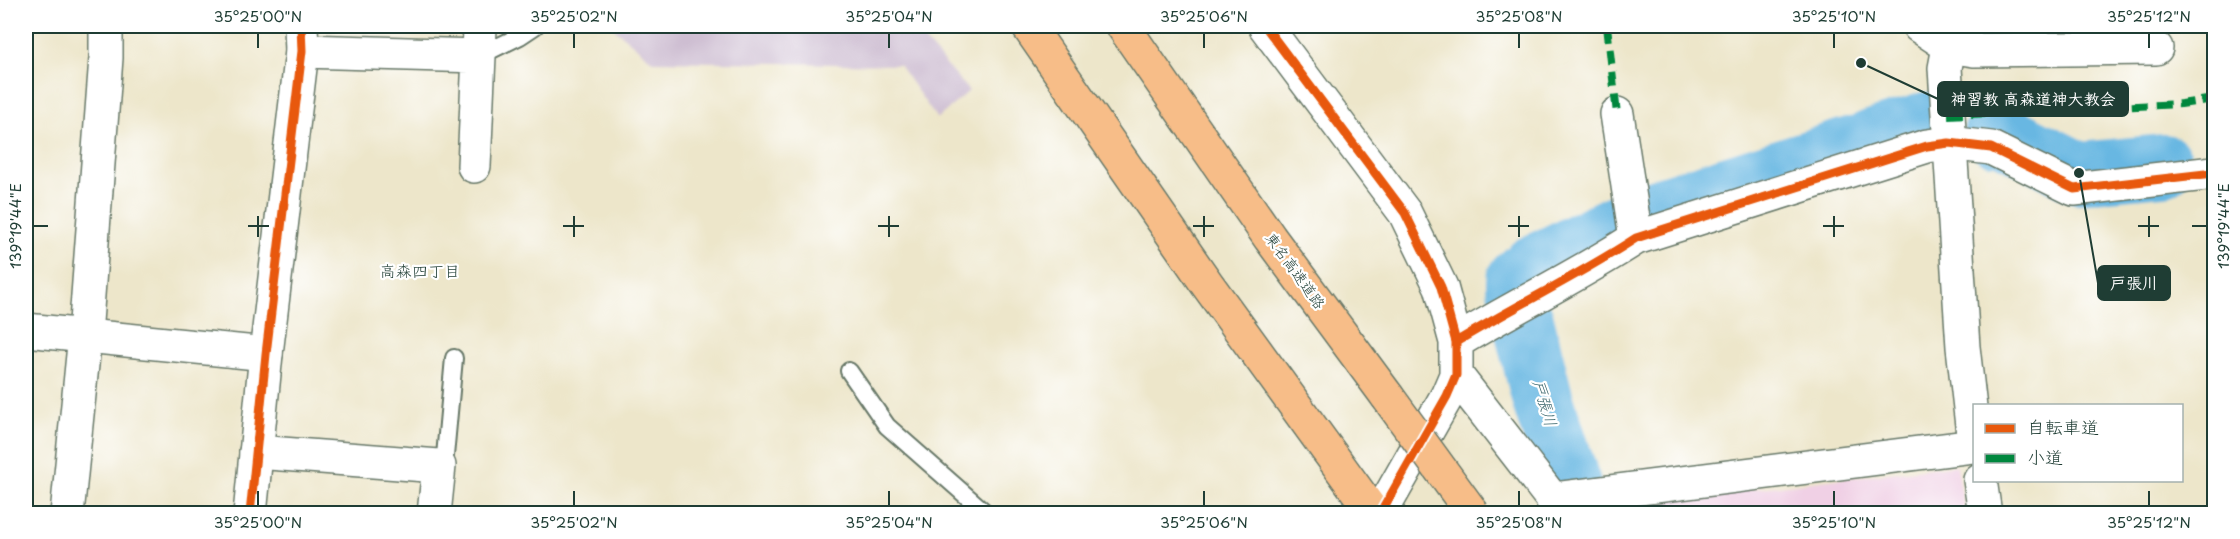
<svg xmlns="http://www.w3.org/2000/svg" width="2240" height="539" font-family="'Playpen Sans','Klee One',sans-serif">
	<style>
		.built { fill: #f0d0e5 }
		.industrial { fill: #cebed2 }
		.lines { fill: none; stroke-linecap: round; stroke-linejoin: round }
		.river { stroke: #68b7e2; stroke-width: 62 }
		.service-casing { stroke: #677868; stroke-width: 20 }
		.minor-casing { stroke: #677868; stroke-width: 36 }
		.tertiary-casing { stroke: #677868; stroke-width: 36 }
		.motorway-casing { stroke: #677868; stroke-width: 36 }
		.service { stroke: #fff; stroke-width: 16 }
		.minor { stroke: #fff; stroke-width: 33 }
		.tertiary { stroke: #fff; stroke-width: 33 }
		.motorway { stroke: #f7bd88; stroke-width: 33 }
		.motorway-bridge-casing { stroke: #677868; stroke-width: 36; stroke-linecap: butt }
		.motorway-bridge { stroke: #f7bd88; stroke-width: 33 }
		.quiet { stroke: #00873e; stroke-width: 8; stroke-dasharray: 15 8; stroke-linecap: butt }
		.cycleway-casing { stroke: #fff; stroke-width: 13 }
		.cycleway { stroke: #e8590c; stroke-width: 9 }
		.ticks { fill: none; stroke: #1f3d34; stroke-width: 2 }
		.labels { text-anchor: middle; stroke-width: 4.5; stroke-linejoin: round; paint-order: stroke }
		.street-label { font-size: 15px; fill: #1f3d34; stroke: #fff }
		.neighbourhood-label { font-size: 16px; fill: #1f3d34; stroke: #fff }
		.water-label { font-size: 16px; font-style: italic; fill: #356268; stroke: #fff }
		.leader { fill: none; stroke: #1f3d34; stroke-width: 2 }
		.callout-dot { fill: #1f3d34; stroke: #fff; stroke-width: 2 }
		.callout { fill: #1f3d34; stroke: #1f3d34; stroke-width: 2 }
		.callout-label { font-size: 16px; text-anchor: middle; font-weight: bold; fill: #fff }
		.neatline { fill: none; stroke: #1f3d34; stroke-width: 2 }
		.ticks-label { font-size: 15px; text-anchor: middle; fill: #1f3d34 }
	</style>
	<rect width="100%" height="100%" fill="#fff"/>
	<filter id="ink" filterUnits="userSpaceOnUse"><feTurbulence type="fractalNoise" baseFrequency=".0167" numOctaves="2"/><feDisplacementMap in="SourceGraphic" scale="12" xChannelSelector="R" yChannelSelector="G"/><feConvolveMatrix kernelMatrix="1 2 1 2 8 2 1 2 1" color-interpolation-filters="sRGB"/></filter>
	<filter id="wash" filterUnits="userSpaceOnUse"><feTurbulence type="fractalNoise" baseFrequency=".008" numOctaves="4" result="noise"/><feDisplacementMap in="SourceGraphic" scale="24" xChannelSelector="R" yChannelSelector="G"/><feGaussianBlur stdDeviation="1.35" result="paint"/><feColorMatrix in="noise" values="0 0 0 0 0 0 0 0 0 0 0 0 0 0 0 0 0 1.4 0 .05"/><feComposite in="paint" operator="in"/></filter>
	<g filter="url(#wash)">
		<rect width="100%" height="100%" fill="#ede6ca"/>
		<path class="built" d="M1957 465 1965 513 1612 514 1615 505Z"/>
		<path class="industrial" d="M611 26H912L969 91 937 119 899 65 653 61Z"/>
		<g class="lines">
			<path class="river" d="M1994 134H2002L2079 173 2163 165
				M1871 141 1927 123
				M1641 214 1850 148
				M1517 286V280L1533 266 1617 225
				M1523 320 1543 401 1570 484"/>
		</g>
	</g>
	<g filter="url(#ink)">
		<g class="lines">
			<g class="service-casing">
				<path id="service" d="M479 56 520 36 535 26
					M849 371 887 426 987 514
					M439 466 445 456 454 358"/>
			</g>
			<g class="minor-casing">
				<path id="minor" d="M1265 26 1405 213 1441 287 1456 342V375L1447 396 1380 514
					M1919 26 1949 46 1974 50 2156 48
					M302 51 479 56 480 26
					M1617 114 1636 238
					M474 166 479 56
					M26 330 266 354
					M1456 342C1515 306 1578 276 1636 238L1927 146 1949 143 1991 148 2074 189 2214 173
					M1456 375 1564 514
					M256 452 439 466 434 514
					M1553 499 1974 446
					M67 514 85 335 106 58V26"/>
			</g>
			<g class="tertiary-casing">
				<path id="tertiary" d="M1953 26 1945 68 1963 347 1974 443
					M1980 480 1985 514
					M250 514 266 354 302 51 301 26"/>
			</g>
			<g class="motorway-casing">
				<path id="motorway" d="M1028 26 1207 284 1374 514
					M1123 26 1270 238 1387 396"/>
			</g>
			<use href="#service" class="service"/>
			<use href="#minor" class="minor"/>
			<use href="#tertiary" class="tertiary"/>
			<use href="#motorway" class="motorway"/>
			<g class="motorway-bridge-casing">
				<path id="motorway-bridge" d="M1387 396 1473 514"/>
			</g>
			<use href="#motorway-bridge" class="motorway-bridge"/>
			<path class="quiet" d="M1607 26 1617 114
				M1948 115 2181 104 2214 99"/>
			<g class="cycleway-casing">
				<path id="cycleway" d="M1265 26 1405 213 1441 287 1456 342V375L1447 396 1380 514
					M1456 342C1515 306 1578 276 1636 238L1927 146 1949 143 1991 148 2074 189 2214 173
					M250 514 266 354 302 51 301 26"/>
			</g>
			<use href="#cycleway" class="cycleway"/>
		</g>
	</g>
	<path class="ticks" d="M258 33V48M574 33V48M889 33V48M1204 33V48M1519 33V48M1834 33V48M2149 33V48M258 216V237M574 216V237M889 216V237M1204 216V237M1519 216V237M1834 216V237M2149 216V237M33 226H48M248 226H269M563 226H584M878 226H899M1193 226H1214M1508 226H1529M1823 226H1844M2138 226H2159M2192 226H2207M258 491V506M574 491V506M889 491V506M1204 491V506M1519 491V506M1834 491V506M2149 491V506"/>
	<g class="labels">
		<g class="street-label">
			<text transform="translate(1295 271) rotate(54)" y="5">東名高速道路</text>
		</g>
		<g class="neighbourhood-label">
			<text x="420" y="277">高森四丁目</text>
		</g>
		<g class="water-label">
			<text transform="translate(1545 403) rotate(74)" y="6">戸張川</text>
		</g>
	</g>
	<path class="leader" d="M1861 63L1938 99M2079 173L2098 283"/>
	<g class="callout-dot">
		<circle cx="1861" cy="63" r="6"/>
		<circle cx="2079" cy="173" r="6"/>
	</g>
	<g class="callout">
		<rect x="1938" y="82" width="190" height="34" rx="6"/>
		<rect x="2098" y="266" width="72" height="34" rx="6"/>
	</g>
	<g class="callout-label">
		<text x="2033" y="105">神習教 高森道神大教会</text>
		<text x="2134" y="289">戸張川</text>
	</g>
	<rect width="2240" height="539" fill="none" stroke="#fff" stroke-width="66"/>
	<rect x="1973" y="404" width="210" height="78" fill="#ffffff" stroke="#a5b1ae" stroke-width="1.5"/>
	<rect x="1985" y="424" width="30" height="9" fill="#e8590c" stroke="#a5b1ae" stroke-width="1.5"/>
	<text x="2027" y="434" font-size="18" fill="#1f3d34">自転車道</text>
	<rect x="1985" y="454" width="30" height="9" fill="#00873e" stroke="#a5b1ae" stroke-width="1.5"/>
	<text x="2027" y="464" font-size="18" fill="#1f3d34">小道</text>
	<rect x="33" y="33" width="2174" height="473" class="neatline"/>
	<g class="ticks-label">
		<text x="258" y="22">35°25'00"N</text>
		<text x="574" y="22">35°25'02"N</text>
		<text x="889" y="22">35°25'04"N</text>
		<text x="1204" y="22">35°25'06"N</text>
		<text x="1519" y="22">35°25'08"N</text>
		<text x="1834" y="22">35°25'10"N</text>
		<text x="2149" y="22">35°25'12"N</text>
		<text transform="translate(2224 226) rotate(-90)" y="5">139°19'44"E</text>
		<text transform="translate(16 226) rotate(-90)" y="5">139°19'44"E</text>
		<text x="258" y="528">35°25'00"N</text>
		<text x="574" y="528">35°25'02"N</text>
		<text x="889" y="528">35°25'04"N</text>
		<text x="1204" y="528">35°25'06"N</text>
		<text x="1519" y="528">35°25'08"N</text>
		<text x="1834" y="528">35°25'10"N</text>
		<text x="2149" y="528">35°25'12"N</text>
	</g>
</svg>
